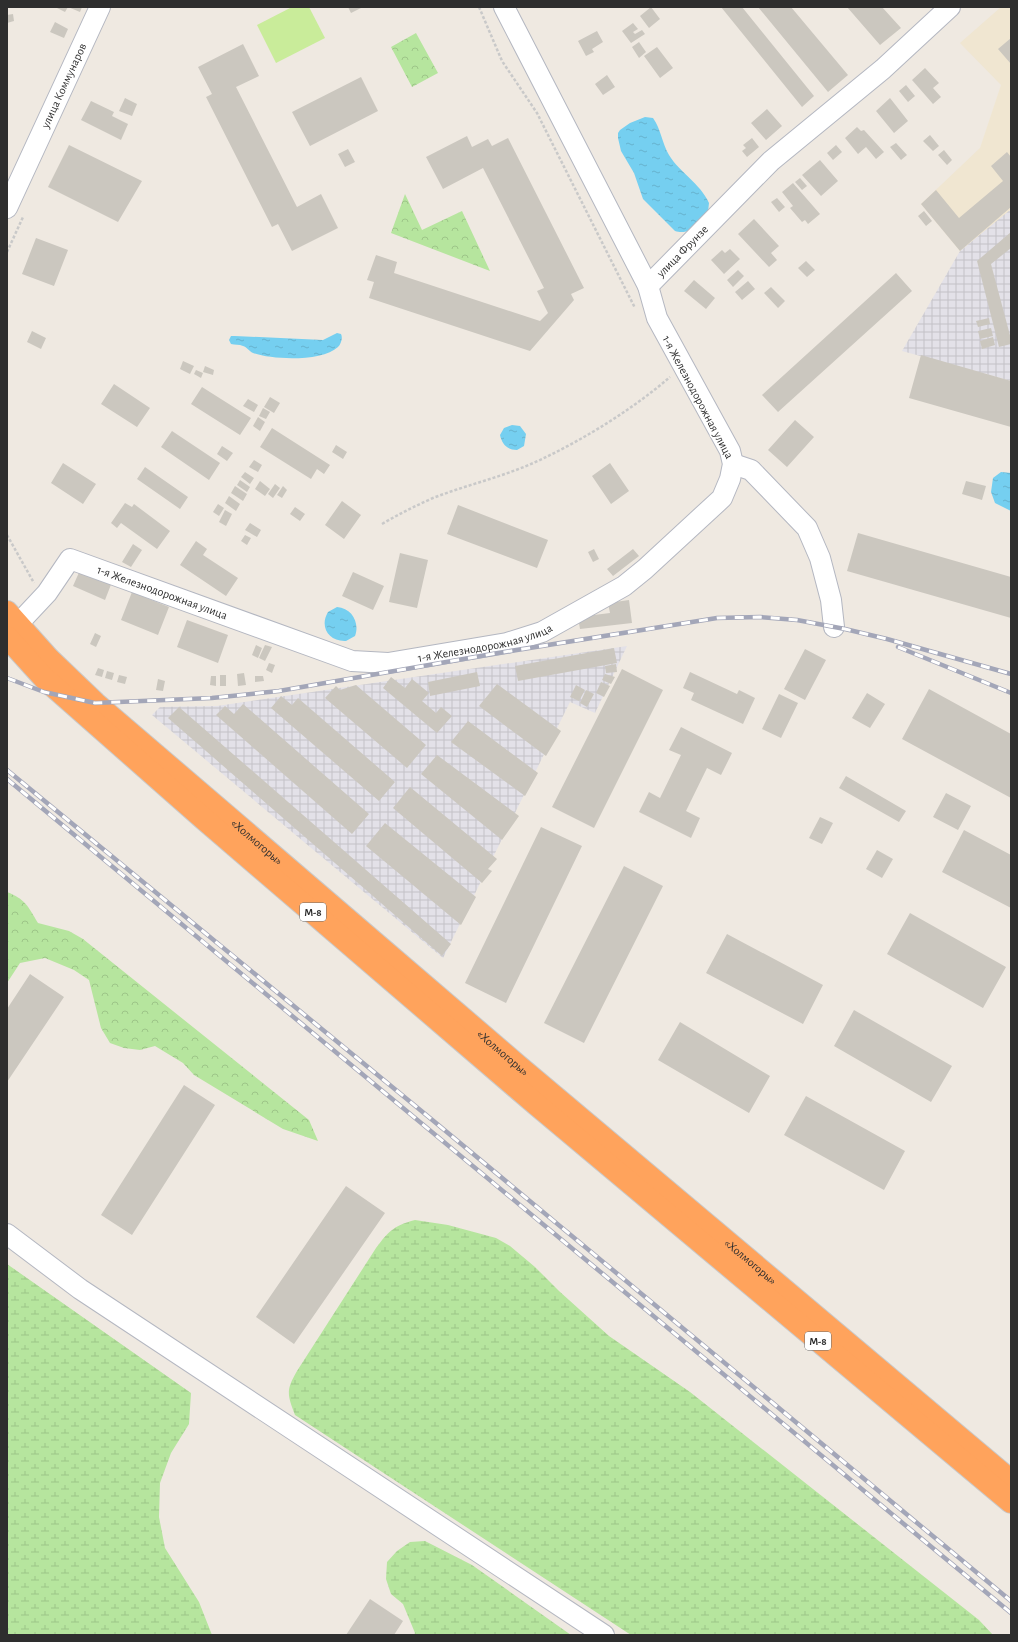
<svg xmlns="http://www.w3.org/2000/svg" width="1018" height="1642" font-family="'Alegreya Sans',sans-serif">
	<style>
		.industrial { fill: url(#industrial-grid) }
		.education { fill: #f0e6d1 }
		.forest { fill: url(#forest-crowns) }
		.wetland { fill: url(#wetland-marsh) }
		.pitch { fill: #c9ec9a }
		.water { fill: url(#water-ripples) }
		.building { fill: #cbc7bf }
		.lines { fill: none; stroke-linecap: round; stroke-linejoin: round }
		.minor-casing { stroke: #b4b7c1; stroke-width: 22 }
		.highway-casing { stroke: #c9c9c9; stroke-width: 24 }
		.path { stroke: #c9c9c9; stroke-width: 2.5; stroke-dasharray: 3 2; stroke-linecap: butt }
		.minor { stroke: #fff; stroke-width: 20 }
		.highway { stroke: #ffa35c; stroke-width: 22 }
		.rail-casing { stroke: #a3a6b8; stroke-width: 4.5 }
		.rail { stroke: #fff; stroke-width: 3; stroke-dasharray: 9; stroke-linecap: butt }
		.labels { text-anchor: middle; stroke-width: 3; stroke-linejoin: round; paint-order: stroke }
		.shield { fill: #fff; stroke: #6d6d6d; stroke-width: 1 }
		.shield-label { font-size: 11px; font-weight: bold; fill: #2e2e2e }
		.street-label { font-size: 12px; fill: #2e2e2e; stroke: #fff }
	</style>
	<defs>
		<pattern id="industrial-grid" width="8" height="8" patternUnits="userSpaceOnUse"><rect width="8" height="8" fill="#e3e1e8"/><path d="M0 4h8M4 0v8" fill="none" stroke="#c3c1c7"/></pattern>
		<pattern id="forest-crowns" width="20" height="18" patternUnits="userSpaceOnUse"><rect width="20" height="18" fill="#b6e59e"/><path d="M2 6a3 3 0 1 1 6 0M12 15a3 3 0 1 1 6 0" fill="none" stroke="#9dc588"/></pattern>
		<pattern id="wetland-marsh" width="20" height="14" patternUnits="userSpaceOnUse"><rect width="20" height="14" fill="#b6e59e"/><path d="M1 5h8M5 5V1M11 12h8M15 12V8" fill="none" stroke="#9dc588"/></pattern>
		<pattern id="water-ripples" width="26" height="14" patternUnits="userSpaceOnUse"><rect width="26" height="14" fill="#75cff0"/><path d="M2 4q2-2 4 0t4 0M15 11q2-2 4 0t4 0" fill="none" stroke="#66b2ce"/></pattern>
	</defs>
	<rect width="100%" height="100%" fill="#efe9e1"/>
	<path class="industrial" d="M1008 210 1011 212V381L902 351 960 251Z
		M627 646 595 713 570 702 443 958 152 715 160 707 217 706Z"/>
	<path class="education" d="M1001 7H1011V211L1010 210 960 251 921 204 980 148 1001 85 960 43Z"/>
	<path class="forest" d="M416 33 438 73 412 87 391 47Z
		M405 194 422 230 462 211 490 271 391 233Z
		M7 892C25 899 28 906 38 923L69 931 83 939 309 1120 318 1141 283 1129 194 1075 183 1063 155 1046 140 1050 124 1048 110 1043 101 1028 89 980 74 970 45 958 20 963 7 983Z"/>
	<path class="wetland" d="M415 1220 448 1225 496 1238 510 1246 535 1267 559 1291 609 1336 690 1392 979 1620 993 1635H631L295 1415C287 1394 286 1390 297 1371L376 1248C389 1231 393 1226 415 1220Z
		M7 1264 191 1393 189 1424 171 1453 160 1483 159 1517 165 1548 199 1602 212 1635H7Z
		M425 1541 472 1565 571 1635H414L415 1633 403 1604 391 1594 386 1579 387 1562 397 1551 410 1542Z"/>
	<path class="pitch" d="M292 7H309L325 38 276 63 257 25Z"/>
	<path class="water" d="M645 117 653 118C661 129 662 143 669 155 680 173 700 183 709 203L708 212 691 230C685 232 681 233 675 231L643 199 634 173 621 151 618 138V133L620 130 630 123Z
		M337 333 341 334C343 338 341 344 338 347 322 362 272 360 253 353 249 351 247 347 243 346 239 344 235 345 231 344L229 340 231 336H235L323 340Z
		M512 425 520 426 526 434 524 446 517 450C507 450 502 444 500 435L504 428Z
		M1001 472 1011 473V511L995 503 991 492 993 478Z
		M337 607C352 608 360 623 355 636L346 641C329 642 319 627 328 612Z"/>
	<path class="building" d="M55 7H68L65 12Z
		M68 7H82L80 12Z
		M348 7H363L351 13Z
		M651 7 660 19 649 28 640 16Z
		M721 7H742L814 96 802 107Z
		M758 7H791L848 75 828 92Z
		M847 7H882L901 28 880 45Z
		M13 14 14 21 7 23V15Z
		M55 22 68 29 64 38 50 32Z
		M633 23 638 29 633 32 635 34 642 30 645 34 631 43 622 31Z
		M597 31 603 42 592 49 594 52 586 56 578 41Z
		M1011 38V64L998 49Z
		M639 42 646 52 639 58 632 47Z
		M243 44 259 76 236 87 297 207 321 194 338 228 292 251 278 224 272 227 206 97 212 94 198 67Z
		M657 47 673 68 660 78 644 56Z
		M925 68 939 83 933 88 941 97 933 104 912 80Z
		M607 75 615 87 603 95 595 84Z
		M361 77 378 111 310 146 292 112Z
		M906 85 915 96 908 102 899 91Z
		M125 98 137 104 132 116 119 111Z
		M890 98 908 121 894 133 876 111Z
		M91 101 114 112 112 116 128 124 121 140 81 120Z
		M767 109 782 126 766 140 751 123Z
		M857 127 861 131 864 130 884 152 876 159 866 147 858 154 845 138Z
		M930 135 939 146 933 151 923 141Z
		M467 136 472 147 488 139 492 146 508 138 584 288 571 294 574 300 530 351 369 298 374 282 367 280 376 255 397 262 394 273 540 321 548 313 537 291 544 288 483 168 443 189 426 157Z
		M752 138 759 147 747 157 742 151 746 148 743 145Z
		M896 143 907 155 901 160 890 147Z
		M69 145 142 181 118 222 48 187Z
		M836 145 842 152 833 160 827 153Z
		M348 149 355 162 345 167 338 154Z
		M944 150 952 160 947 165 938 155Z
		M1007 152 1011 157V207L960 251 921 204 936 190 959 218 1003 181 991 166Z
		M820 160 838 181 821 196 802 175Z
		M800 178 807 186 802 190 795 182Z
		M793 183 820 214 808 224 805 220 802 222 790 208 793 206 782 192Z
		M777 198 785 207 779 212 771 202Z
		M924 211 932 221 926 226 918 216Z
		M754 219 779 246 771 253 777 260 769 267 738 234Z
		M1011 232V248L991 264 1011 339V344L999 347 977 261Z
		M36 238 68 250 54 286 22 274Z
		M730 249 740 259 724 274 711 260 722 250 725 253Z
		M806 261 815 270 807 277 798 268Z
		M738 270 744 276 733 287 727 280Z
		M896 273 912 291 778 412 762 395Z
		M694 280 715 298 706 309 684 291Z
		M748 281 755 289 742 300 735 292Z
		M771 287 785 301 778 308 764 293Z
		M989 318 990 324 978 327 976 321Z
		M991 328 993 336 980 339 978 331Z
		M32 331 46 338 41 349 27 342Z
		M993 337 995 345 982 349 980 341Z
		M921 355 1011 381V427L909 398Z
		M183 361 194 366 190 374 180 369Z
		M205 366 214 370 213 375 203 372Z
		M196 370 203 373 201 378 194 374Z
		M114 384 150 408 137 427 101 404Z
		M202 387 251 418 240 435 191 404Z
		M270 397 280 403 274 413 264 407Z
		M248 399 258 405 254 412 243 406Z
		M263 408 270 412 266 419 259 416Z
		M258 417 265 422 260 431 253 426Z
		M795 420 814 437 787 467 768 450Z
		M272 428 330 465 324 474 317 469 311 479 260 447Z
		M172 431 220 463 209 480 161 447Z
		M336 445 347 452 343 459 332 452Z
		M222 446 233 453 227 461 217 454Z
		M254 460 262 465 258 472 249 467Z
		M63 463 96 484 83 504 51 483Z
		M610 463 629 491 611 504 592 476Z
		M145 467 188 497 180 509 137 479Z
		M245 472 254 478 250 484 241 477Z
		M240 480 250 487 247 492 237 485Z
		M260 481 270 489 265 496 255 489Z
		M966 481 986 486 982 500 962 494Z
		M275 484 280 488 273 498 268 494Z
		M235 486 247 494 243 501 231 493Z
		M283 486 287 490 282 498 277 495Z
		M229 496 240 504 236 511 225 503Z
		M342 501 361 515 344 539 325 525Z
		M125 503 132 507 134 504 170 531 157 549 121 523 117 528 111 523Z
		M218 504 224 508 219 516 213 512Z
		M458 505 548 540 537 568 447 534Z
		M295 507 305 514 300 521 290 514Z
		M225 510 232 514 226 526 219 522Z
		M250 523 261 530 257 537 245 530Z
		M858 533 1011 577V618L847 571Z
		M245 535 251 538 247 545 241 541Z
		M196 541 207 549 203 555 238 578 226 596 180 565Z
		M133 544 142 550 131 567 122 562Z
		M594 549 599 559 593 562 588 552Z
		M633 549 639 556 613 576 607 569Z
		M400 553 428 560 417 608 389 602Z
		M81 568 112 582 105 600 73 586Z
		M353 572 384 586 373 610 342 596Z
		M132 592 169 607 158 635 121 620Z
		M629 600 632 623 580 629 578 617 610 613 608 603Z
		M187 620 228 635 218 663 177 647Z
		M95 633 101 636 96 647 90 644Z
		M256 645 262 648 258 658 252 655Z
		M265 645 272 647 265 661 259 658Z
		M614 648 617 663 518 681 515 666Z
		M805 649 826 660 805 700 784 689Z
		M269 663 275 665 272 673 266 670Z
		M616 664 617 672 606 673 605 666Z
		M98 668 104 670 102 677 95 675Z
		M622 669 663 690 594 828 552 807Z
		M107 671 114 673 112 680 105 678Z
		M477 672 480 686 430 696 428 682Z
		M690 672 737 694 739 690 755 698 743 724 691 700 694 693 683 688Z
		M244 673 246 685 238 686 237 674Z
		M605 674 615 677 611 684 602 680Z
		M119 675 127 677 125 684 117 682Z
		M220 675H226V686H220Z
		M211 676H216V686L210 685Z
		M255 676H263L264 681 255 682Z
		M391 677 405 688 412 679 429 693 422 701 436 713 441 707 452 716 437 733 383 688Z
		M158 679 165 681 163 691 156 690Z
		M601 682 610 686 604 697 596 693Z
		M497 684 561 731 546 756 479 706Z
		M356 685 426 745 407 768 325 698 336 686 340 690Z
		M576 685 585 690 579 701 570 697Z
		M929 689 1011 734V798L902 739Z
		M586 690 594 694 587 707 580 703Z
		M867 693 885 704 870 728 852 718Z
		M779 694 798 703 781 738 762 729Z
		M281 696 292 705 298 698 395 782 379 801 271 708Z
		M243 704 369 814 352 834 216 715 225 706 234 714Z
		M179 707 451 944 442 956 168 718Z
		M468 721 538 773 525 796 451 742Z
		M681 727 732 753 721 775 707 768 686 811 700 818 691 838 639 812 649 792 660 798 681 755 669 750Z
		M437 755 519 816 502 840 421 774Z
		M846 776 906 811 899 822 839 788Z
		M410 787 497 859 488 869 492 871 482 883 393 808Z
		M946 793 971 806 958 830 933 817Z
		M820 817 833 823 822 844 809 838Z
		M385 823 476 897 461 925 366 846Z
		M541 827 582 846 506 1003 465 983Z
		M964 830 1011 855V908L942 872Z
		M877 850 893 859 882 878 866 869Z
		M624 866 663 886 584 1043 544 1023Z
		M910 913 1006 967 983 1008 887 954Z
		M727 934 823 985 803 1024 706 973Z
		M30 974 64 997 7 1082V1009Z
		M854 1010 952 1066 931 1102 834 1046Z
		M680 1022 770 1076 749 1113 658 1060Z
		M184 1085 215 1105 132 1235 101 1215Z
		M806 1096 905 1151 884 1190 784 1135Z
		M346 1186 385 1213 294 1344 256 1317Z
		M370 1599 403 1621 394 1635H346Z"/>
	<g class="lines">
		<g class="minor-casing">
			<g id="minor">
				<path id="s1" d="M7 208 100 7"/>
				<path id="s2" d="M648 286 771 161 883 69 950 7"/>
				<path d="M733 464 751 470 807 528 820 558 831 600 834 627"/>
				<path id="s3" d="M17 625 47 593 70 559 352 661 388 663 507 643 542 632 624 586 645 569 722 498 730 479 733 464 730 451 657 318 648 286 504 7"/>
				<path d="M7 1234 80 1289 604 1635"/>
			</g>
		</g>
		<g class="highway-casing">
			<g id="highway">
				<path id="s4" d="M7 612 49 659 95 703 517 1065 1011 1481"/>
				<path d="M7 637 44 678 204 819 537 1105 1011 1502"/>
			</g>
		</g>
		<path class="path" d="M479 7 502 61 537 113 635 308
			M7 252 23 217
			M382 524C399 514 415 506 433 498 469 484 507 476 542 459 586 438 633 409 670 377
			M7 535 34 583"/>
		<use href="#minor" class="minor"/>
		<use href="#highway" class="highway"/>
		<g class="rail-casing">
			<path id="rail" d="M898 647 1011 693
				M7 678 44 692 95 703 212 698 279 691 498 653 717 618 760 617 797 620 845 629 887 639 1011 674
				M7 770 436 1123 1011 1601
				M7 779 1011 1613"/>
		</g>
		<use href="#rail" class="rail"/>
	</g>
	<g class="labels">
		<g class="shield">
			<rect x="300" y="903" width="26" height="18" rx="3"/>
			<rect x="805" y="1332" width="26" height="18" rx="3"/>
		</g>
		<g class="shield-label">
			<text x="313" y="916">М-8</text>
			<text x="818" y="1345">М-8</text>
		</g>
		<g class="street-label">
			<text dy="4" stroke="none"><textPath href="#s1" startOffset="135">улица Коммунаров</textPath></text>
			<text dy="4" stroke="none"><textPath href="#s2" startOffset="49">улица Фрунзе</textPath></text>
			<text transform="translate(698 397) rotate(62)" y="4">1-я Железнодорожная улица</text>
			<text dy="4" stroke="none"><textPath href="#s3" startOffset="183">1-я Железнодорожная улица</textPath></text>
			<text dy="4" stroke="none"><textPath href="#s3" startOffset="520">1-я Железнодорожная улица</textPath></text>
			<text dy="4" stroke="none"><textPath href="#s4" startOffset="340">«Холмогоры»</textPath></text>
			<text dy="4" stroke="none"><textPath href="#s4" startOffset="664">«Холмогоры»</textPath></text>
			<text dy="4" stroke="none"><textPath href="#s4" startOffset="988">«Холмогоры»</textPath></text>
		</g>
	</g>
	<rect width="1018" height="1642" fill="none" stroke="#2e2e2e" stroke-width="16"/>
</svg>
